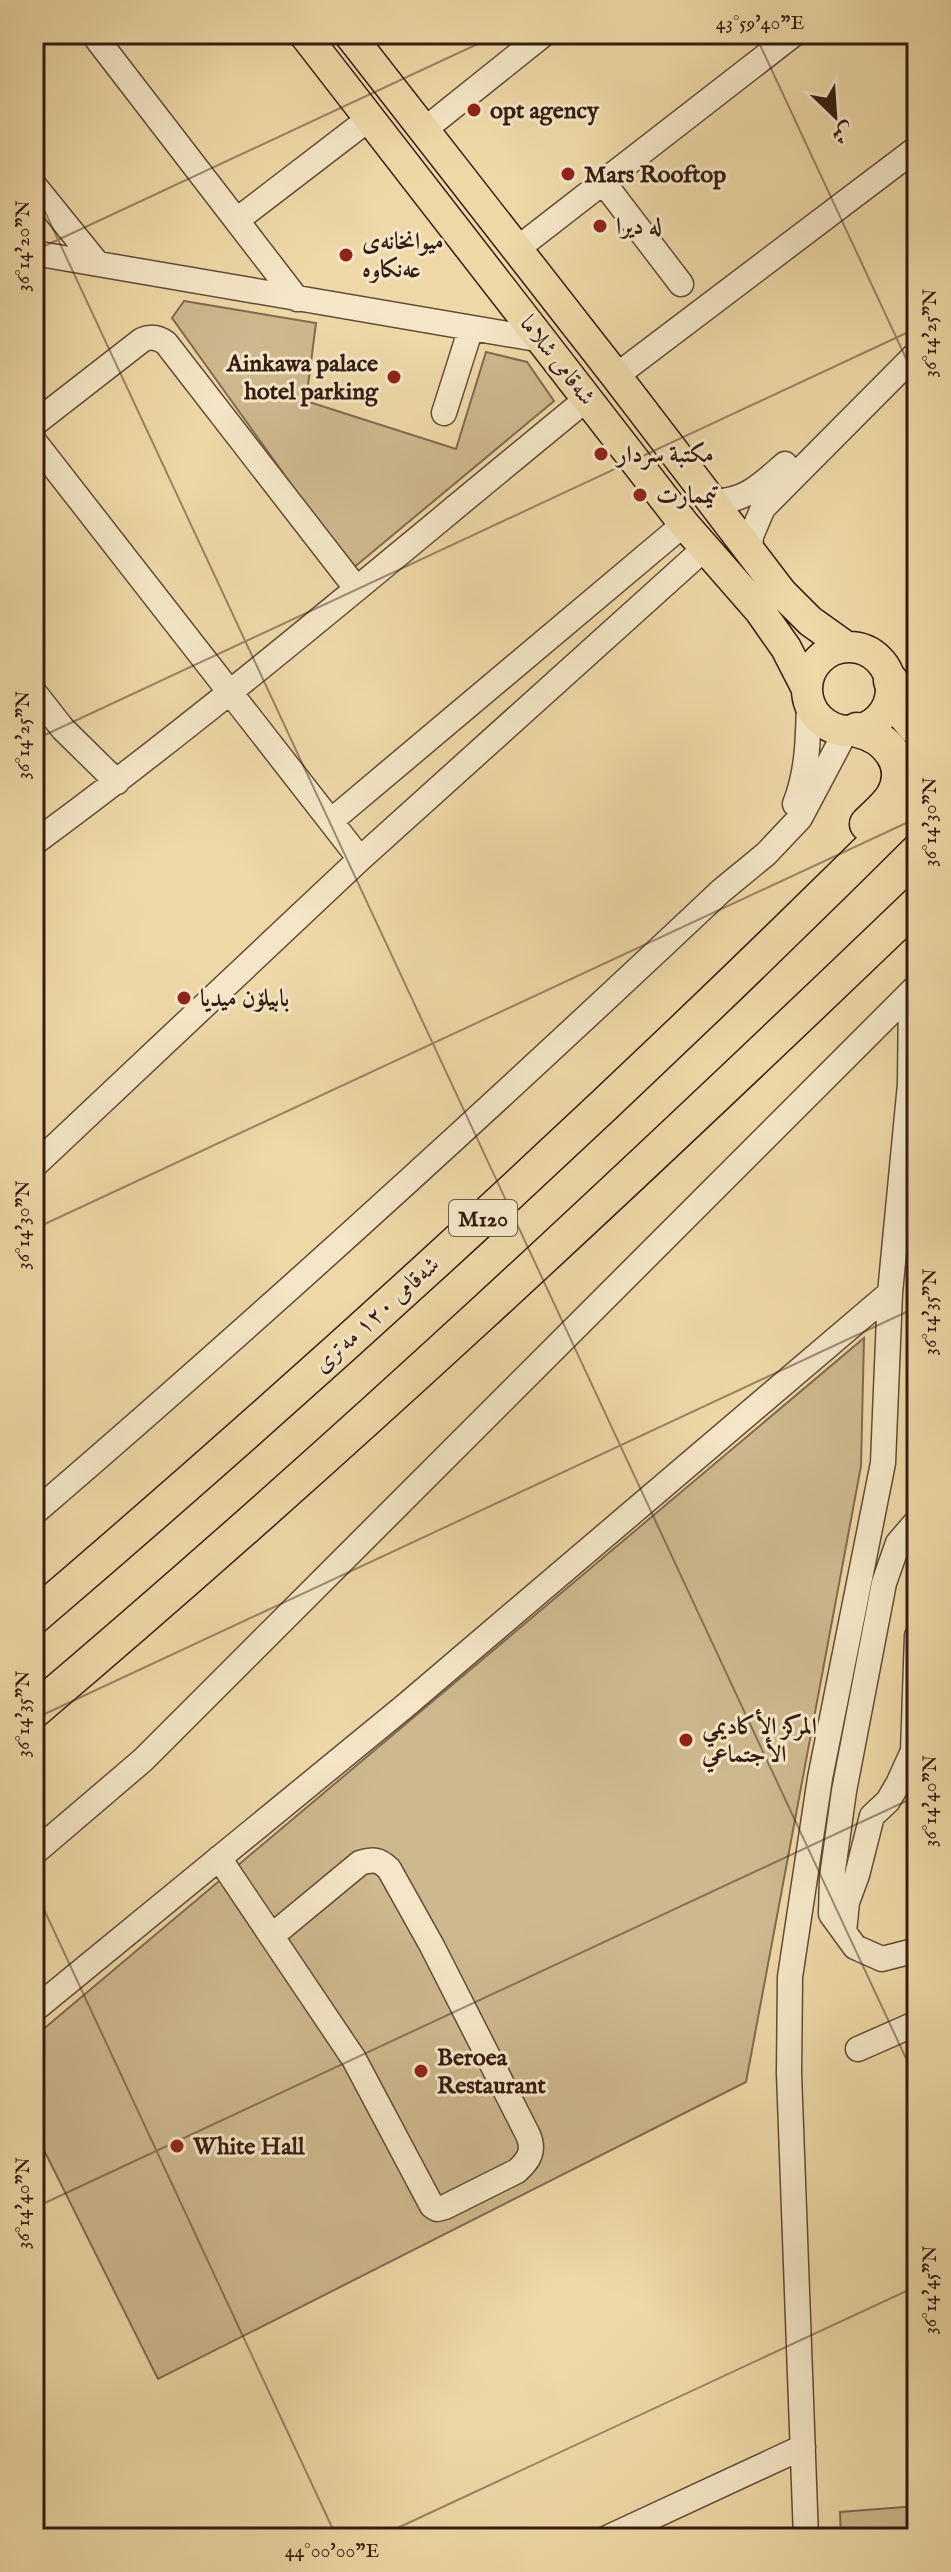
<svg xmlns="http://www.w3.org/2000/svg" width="951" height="2572" font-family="'IM FELL English',Amiri,serif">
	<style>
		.green { fill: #ceb88e; stroke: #816a50; stroke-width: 2 }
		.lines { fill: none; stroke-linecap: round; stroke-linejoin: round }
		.minor-casing { stroke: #624b37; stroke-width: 27 }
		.major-casing { stroke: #341c12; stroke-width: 33 }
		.highway-casing { stroke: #341c12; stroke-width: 37 }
		.minor { stroke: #f4e6c6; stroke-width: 24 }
		.major { stroke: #eed8a7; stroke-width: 30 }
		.highway { stroke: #eed8a7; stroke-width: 34 }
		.ticks { fill: none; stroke: #341c12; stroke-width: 2; stroke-opacity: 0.45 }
		.poi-dot { fill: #8f2418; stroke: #f4e6c6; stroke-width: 3 }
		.labels { text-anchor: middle; stroke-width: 6; stroke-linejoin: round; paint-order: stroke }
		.shield { fill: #f4e6c6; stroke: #6e5948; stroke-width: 2 }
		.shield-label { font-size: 22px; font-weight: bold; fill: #341c12 }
		.poi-label { font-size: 24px; font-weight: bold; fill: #341c12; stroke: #f4e6c6; text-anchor: start }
		.street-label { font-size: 24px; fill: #341c12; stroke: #f4e6c6 }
		.neatline { fill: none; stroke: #341c12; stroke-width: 3 }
		.ticks-label { font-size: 20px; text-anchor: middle; fill: #341c12 }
	</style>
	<rect width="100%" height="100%" fill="#eed8a7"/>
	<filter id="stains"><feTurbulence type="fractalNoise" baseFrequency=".0025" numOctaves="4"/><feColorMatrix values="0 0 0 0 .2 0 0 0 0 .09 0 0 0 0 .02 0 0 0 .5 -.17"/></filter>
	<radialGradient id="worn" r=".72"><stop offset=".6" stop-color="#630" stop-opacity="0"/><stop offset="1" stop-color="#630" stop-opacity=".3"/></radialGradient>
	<path class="green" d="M184 301 316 323 306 401 456 449 486 352 527 362 554 401 352 569 172 318Z
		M864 1338 861 1466 746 2082 158 2379 34 2130V2037Z
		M917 2506V2538H841L840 2512Z"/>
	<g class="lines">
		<g class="minor-casing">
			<path id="minor" d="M93 34 297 299
				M424 130 544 34
				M603 182 681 284
				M34 185 97 263
				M237 220 370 118
				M517 249 794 34
				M34 253 542 340
				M616 376 917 148
				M444 413 471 328
				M34 424 142 340C151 336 158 337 166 343L356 588
				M34 441 360 859
				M712 501C744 503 762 484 785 464
				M750 552 751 536 763 508 917 353
				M34 692 63 729 117 782
				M795 804C808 771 808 738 809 703
				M331 821 684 524
				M34 843C225 703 404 548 588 398
				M34 1166 360 859 705 548
				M34 1513C268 1312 496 1103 721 891L766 854 800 818 846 731
				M917 1521 898 1543 884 1583 844 1791 832 1877 831 1914 855 1947 882 1959 917 1950
				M34 1853 143 1760 915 988
				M219 1858 354 2059 432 2206 437 2209 445 2207 517 2171C529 2160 535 2151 528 2135L432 1946 389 1869C379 1859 373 1859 360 1863L273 1935
				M844 1932 847 1902 857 1875 872 1816 888 1801 898 1784 913 1751 917 1636
				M34 2010 405 1706 890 1293
				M858 2049 917 2023
				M607 2538 803 2447
				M806 2538 789 2073 790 1977 820 1778 883 1463 890 1293 910 1084 911 993"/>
		</g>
		<g class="major-casing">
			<path id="major" d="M304 34 684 524 760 611 786 648 807 689
				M349 34 616 376 782 593 810 621 845 646
				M807 689a42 42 0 1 1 84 0a42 42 0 1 1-84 0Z"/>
		</g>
		<g class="highway-casing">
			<path id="highway" d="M891 681 905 715 917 729
				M857 730C886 736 911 765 893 796 887 806 876 815 867 824
				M34 1617C338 1357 633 1085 917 802
				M34 1711C338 1453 629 1180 917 904"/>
		</g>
		<use href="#minor" class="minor"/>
		<use href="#major" class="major"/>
		<use href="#highway" class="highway"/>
	</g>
	<path class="ticks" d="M755 34 917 382M34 188 917 2082M34 251 499 34M34 740 917 328M34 1229 917 818M34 1719 917 1307M34 1888 337 2538M34 2208 917 1796M376 2538 917 2286"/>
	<g class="poi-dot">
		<circle cx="474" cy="110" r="8"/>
		<circle cx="568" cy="174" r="8"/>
		<circle cx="600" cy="226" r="8"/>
		<circle cx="346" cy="255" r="8"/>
		<circle cx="394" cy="377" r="8"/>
		<circle cx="601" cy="454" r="8"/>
		<circle cx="640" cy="495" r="8"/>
		<circle cx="184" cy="998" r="8"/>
		<circle cx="686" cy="1740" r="8"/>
		<circle cx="421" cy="2071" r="8"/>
		<circle cx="177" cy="2146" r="8"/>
	</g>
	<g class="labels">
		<rect class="shield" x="449" y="1200" width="68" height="36" rx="6"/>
		<g class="shield-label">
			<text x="483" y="1226">M120</text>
		</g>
		<g class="poi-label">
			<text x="490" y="118">opt agency</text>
			<text x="584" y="182">Mars Rooftop</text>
			<text x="616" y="234">له ديرا</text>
			<text x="362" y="249">میوانخانەی<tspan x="362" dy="28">عەنکاوە</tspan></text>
			<text x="378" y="371" text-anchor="end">Ainkawa palace<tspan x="378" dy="28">hotel parking</tspan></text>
			<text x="617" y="462">مكتبة سردار</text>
			<text x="656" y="503">تیممارت</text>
			<text x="200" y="1006">بابیلۆن میدیا</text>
			<text x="702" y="1734">المركز الأكاديمي<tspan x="702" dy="28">الأجتماعي</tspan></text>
			<text x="437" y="2065">Beroea<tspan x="437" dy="28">Restaurant</tspan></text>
			<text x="193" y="2154">White Hall</text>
		</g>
		<g class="street-label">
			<text transform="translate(558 360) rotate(52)" y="8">شەقامی شلاما</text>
			<text transform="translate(376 1314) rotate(-42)" y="8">شەقامی ١٢٠ مەتری</text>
		</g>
	</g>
	<rect width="951" height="2572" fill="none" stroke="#eed8a7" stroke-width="88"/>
	<g transform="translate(835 116) rotate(155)" stroke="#f4e6c6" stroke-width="6" paint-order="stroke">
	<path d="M0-6L14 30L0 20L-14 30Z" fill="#341c12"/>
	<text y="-12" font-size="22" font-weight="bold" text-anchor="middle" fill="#341c12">ش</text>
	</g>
	<rect x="44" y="44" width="863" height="2484" class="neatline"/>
	<g class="ticks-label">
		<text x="760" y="29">43°59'40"E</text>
		<text transform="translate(22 246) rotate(-90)" y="7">36°14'20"N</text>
		<text transform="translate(929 333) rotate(-90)" y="7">36°14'25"N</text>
		<text transform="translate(22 735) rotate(-90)" y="7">36°14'25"N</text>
		<text transform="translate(929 822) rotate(-90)" y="7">36°14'30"N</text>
		<text transform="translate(22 1225) rotate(-90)" y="7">36°14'30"N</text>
		<text transform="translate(929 1312) rotate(-90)" y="7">36°14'35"N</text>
		<text transform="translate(22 1714) rotate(-90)" y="7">36°14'35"N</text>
		<text transform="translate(929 1801) rotate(-90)" y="7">36°14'40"N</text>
		<text transform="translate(22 2203) rotate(-90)" y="7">36°14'40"N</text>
		<text transform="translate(929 2290) rotate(-90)" y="7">36°14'45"N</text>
		<text x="332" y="2557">44°00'00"E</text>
	</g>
	<rect width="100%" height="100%" filter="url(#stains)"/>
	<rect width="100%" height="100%" fill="url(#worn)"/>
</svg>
